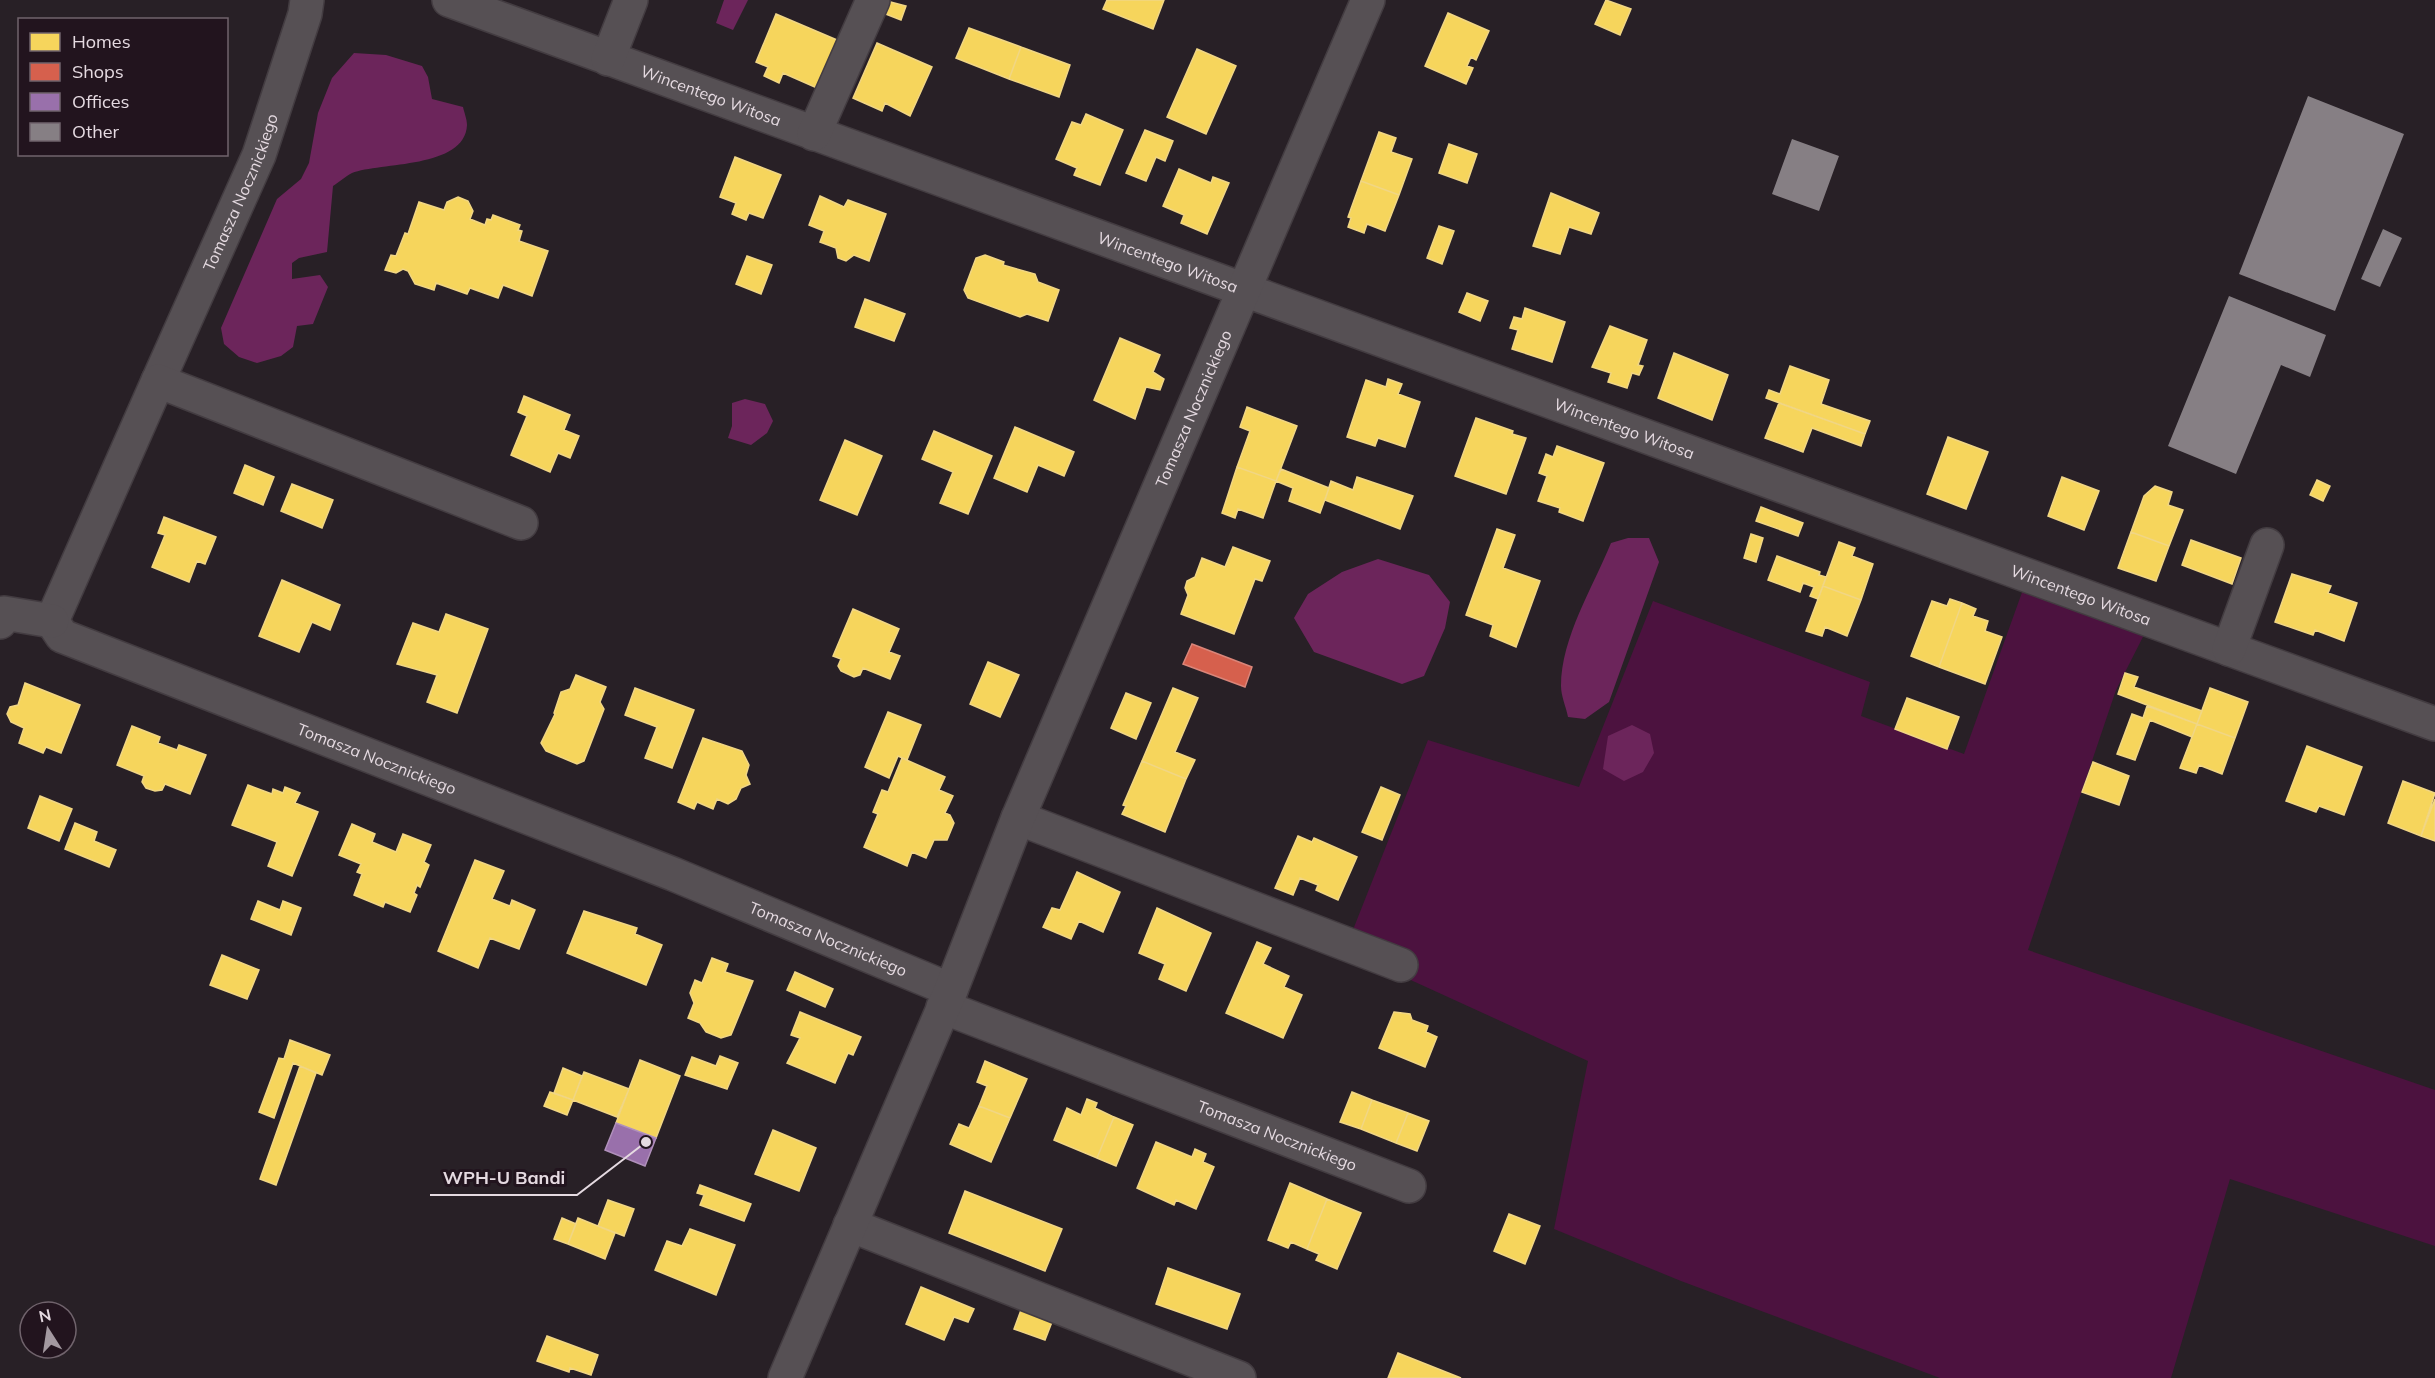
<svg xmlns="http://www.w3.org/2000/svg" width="2435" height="1378" font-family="Mulish,sans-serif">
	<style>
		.green { fill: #4c123f }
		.water { fill: #6c255b }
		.homes { fill: #f6d55c; stroke: #f1d684; stroke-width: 1.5 }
		.shops { fill: #d6604d; stroke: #da8579; stroke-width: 1.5 }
		.offices { fill: #9970ab; stroke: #b090bb; stroke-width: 1.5 }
		.building { fill: #867f84 }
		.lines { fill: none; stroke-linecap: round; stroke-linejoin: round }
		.minor-casing { stroke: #433c41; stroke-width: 36 }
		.minor { stroke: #565054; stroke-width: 33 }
		.labels { text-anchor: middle; stroke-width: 6; stroke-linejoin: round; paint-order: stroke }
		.street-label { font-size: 16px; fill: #e5dae1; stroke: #22141e }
		.leader { fill: none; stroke: #e5dae1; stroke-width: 2 }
		.callout-dot { fill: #e5dae1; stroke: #22141e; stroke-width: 2 }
		.callout-label { font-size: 18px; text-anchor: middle; font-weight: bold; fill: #e5dae1; stroke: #22141e; stroke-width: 6; stroke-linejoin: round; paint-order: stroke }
	</style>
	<rect width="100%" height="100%" fill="#282026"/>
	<path class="green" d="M2025 584 2150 623 2116 690 2028 950 2435 1090V1246L2230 1179 2171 1378H1940L1681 1281 1554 1229 1588 1061 1345 950 1428 740 1579 787 1653 601 1870 682 1861 716 1964 754Z"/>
	<path class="water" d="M724 0H748L733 30 716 23Z
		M354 53 386 55 422 66 428 77 432 99 463 107C464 112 467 119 467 125 465 169 380 162 352 173 346 176 339 182 333 186L327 252 299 258 292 263V279L320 275 328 287 313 324 297 326 293 347 281 356 257 363 239 357 224 344 221 328 277 199 301 179 309 163 318 113 332 78Z
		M745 399 765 404 773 421 767 433 751 445 728 438 732 426V403Z
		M1628 538H1649L1659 562 1609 702 1585 719 1568 717C1566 707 1561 696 1561 686 1561 638 1593 587 1611 543Z
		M1378 559 1429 575 1450 602 1445 628 1424 676 1402 684 1314 652 1294 618 1308 594 1342 572Z
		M1632 725 1650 734 1654 753 1643 772 1624 781 1603 769 1608 736Z"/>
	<path class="homes" d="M883 0 906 6 901 20 878 11Z
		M1107 0H1164L1153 29 1103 9Z
		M1606 0 1631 9 1620 35 1595 24Z
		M1448 13 1489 31 1476 60 1471 57 1467 66 1473 68 1466 84 1425 66Z
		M776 14 837 40 817 88 783 73 779 83 764 76 768 67 756 62Z
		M969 28 1021 47 1009 79 956 58Z
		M877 43 932 67 910 116 885 103 882 111 853 98Z
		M1021 47 1070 65 1059 97 1009 79Z
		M1197 49 1236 66 1206 134 1167 117Z
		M1086 114 1123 130 1100 185 1074 175 1077 168 1056 159 1072 122 1081 125Z
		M1145 130 1173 141 1165 161 1156 157 1146 181 1126 173Z
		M1379 132 1396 138 1391 152 1412 159 1399 195 1361 181Z
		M1449 144 1477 154 1467 183 1439 173Z
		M735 157 781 175 763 218 749 213 746 220 732 214 736 203 720 197Z
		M1179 169 1211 183 1213 177 1229 183 1207 234 1181 223 1184 215 1163 206Z
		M1361 181 1399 195 1385 231 1367 224 1364 233 1348 227 1351 218 1348 217Z
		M1551 193 1599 213 1591 234 1569 227 1560 254 1533 246Z
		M820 196 844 207 848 200 886 214 869 261 854 255 846 261 838 258 836 248 820 242 824 231 809 225Z
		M458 197 468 201 473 211 470 219 485 225 487 219 491 220 493 215 520 225 518 230 522 231 519 241 548 251 532 296 503 285 498 298 470 288 467 294 436 283 434 290 415 284 408 271 403 269 396 273 385 270 391 255 396 256 405 233 408 234 419 202 444 210 447 202Z
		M1439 226 1454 231 1442 264 1427 258Z
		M985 255 1004 262 1003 265 1035 274 1038 282 1059 290 1048 321 1027 314 1020 317 968 298 964 290 976 258Z
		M747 256 772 265 761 294 736 284Z
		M1467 293 1488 301 1480 321 1459 312Z
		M865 299 905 314 894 341 855 327Z
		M1525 308 1565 322 1552 362 1512 349 1518 330 1510 328 1514 317 1522 319Z
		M1610 326 1647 340 1638 365 1643 366 1639 375 1632 373 1627 388 1608 382 1611 373 1592 367Z
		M1120 338 1160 355 1153 372 1164 379 1160 390 1146 387 1135 419 1094 400Z
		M1674 353 1728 375 1712 420 1658 398Z
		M1790 366 1829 380 1821 404 1870 421 1865 434 1766 398 1769 390 1780 394Z
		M1388 379 1402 384 1398 394 1420 402 1405 447 1378 438 1375 446 1347 437 1366 380 1386 387Z
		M524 396 570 415 564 430 579 436 570 458 558 453 550 472 511 455 527 416 518 412Z
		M1779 403 1865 434 1861 446 1812 428 1803 452 1765 438Z
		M1247 407 1297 426 1276 481 1237 467 1250 431 1240 427Z
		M1476 418 1513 431 1512 434 1526 438 1506 494 1455 476Z
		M1015 427 1074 452 1064 476 1038 465 1027 492 994 478Z
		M934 431 992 456 968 514 940 503 953 472 922 459Z
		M1948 437 1988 452 1966 509 1927 494Z
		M845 440 882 456 857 515 820 500Z
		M1557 446 1604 463 1583 521 1559 512 1560 508 1538 501 1547 476 1539 473 1546 454 1553 457Z
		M245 465 274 477 263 505 234 493Z
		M1237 467 1276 481 1263 518 1238 509 1235 518 1222 513Z
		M1281 469 1329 488 1320 513 1289 501 1293 488 1276 481Z
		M1357 477 1413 496 1400 529 1325 500 1331 481 1353 490Z
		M2062 477 2099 491 2084 530 2048 516Z
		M2317 480 2330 486 2323 501 2310 495Z
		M292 484 333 500 322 528 281 511Z
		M2155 486 2172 492 2168 505 2183 510 2169 546 2131 532 2144 496Z
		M1761 507 1803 523 1798 536 1756 521Z
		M164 517 216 537 205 564 197 561 189 582 152 567 165 535 158 533Z
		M1497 529 1515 535 1503 568 1540 581 1516 647 1490 636 1493 625 1466 615Z
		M2131 532 2169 546 2156 581 2118 568Z
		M1751 534 1763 538 1756 562 1744 558Z
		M2191 540 2241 558 2232 584 2182 565Z
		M1839 542 1855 548 1852 556 1873 564 1861 600 1823 586Z
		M1233 547 1270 561 1262 581 1255 579 1234 634 1181 614 1188 595 1185 588 1187 581 1195 577 1202 558 1225 567Z
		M1777 556 1820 572 1819 575 1826 577 1818 599 1810 596 1814 587 1803 583 1800 592 1768 580Z
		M2292 574 2331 586 2328 593 2357 603 2344 641 2315 630 2313 635 2275 622Z
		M282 580 340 605 330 630 312 622 299 652 259 636Z
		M1823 586 1861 600 1847 636 1825 627 1822 636 1806 631Z
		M1950 599 1962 603 1939 667 1911 656 1932 601 1947 606Z
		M1962 603 1976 609 1973 616 1988 621 1985 631 2002 637 1985 684 1939 667Z
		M853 609 899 629 889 652 900 656 890 679 863 668 860 675 854 677 841 671 838 666 841 659 833 656Z
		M446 614 488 629 457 713 427 702 437 675 397 664 413 623 439 632Z
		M988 662 1019 675 1000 717 970 704Z
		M2125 673 2138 677 2134 687 2202 711 2197 724 2118 694Z
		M576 675 606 687 600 702 604 709 584 761 577 764 546 751 541 743 555 714 554 713 561 692 570 689Z
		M25 683 80 705 61 753 46 747 43 753 19 743 24 728 11 722 7 714 10 707 18 705Z
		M635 688 694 710 672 768 645 758 657 727 625 715Z
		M1173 688 1198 698 1175 752 1195 760 1186 779 1142 761Z
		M2210 688 2248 702 2235 738 2197 724Z
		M1126 693 1151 703 1136 739 1111 728Z
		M1907 698 1959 717 1947 749 1895 729Z
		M2147 706 2197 724 2192 737 2150 720 2135 760 2117 754 2132 714 2143 718Z
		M888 712 921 725 907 760 898 756 889 778 865 767Z
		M2197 724 2235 738 2222 774 2199 765 2196 773 2180 768Z
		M132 726 160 737 158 743 177 750 179 745 206 755 190 794 165 784 162 790 155 791 146 788 142 782 144 776 117 765Z
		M703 738 742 751 749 765 746 775 750 784 741 788 736 799 728 804 717 799 713 809 697 802 694 809 678 802Z
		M2307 746 2362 767 2344 815 2319 806 2316 812 2286 801Z
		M902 758 945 777 939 790 953 796 945 813 950 815 954 823 947 840H934L926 858 912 852 907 866 864 847 878 814 873 812 882 790 888 792Z
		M1142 761 1186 779 1165 832 1122 814 1126 806 1123 805Z
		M2093 762 2129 776 2119 805 2082 792Z
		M2403 781 2435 793 2421 836 2388 823Z
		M248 785 272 794 273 789 283 793 285 787 300 793 295 803 318 812 292 876 268 866 277 842 232 825Z
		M1381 787 1400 795 1382 840 1362 832Z
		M40 796 72 809 59 841 28 828Z
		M2435 799V841L2421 836Z
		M75 823 97 832 94 841 116 850 109 867 65 849Z
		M352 824 375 834 372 842 396 852 403 834 431 845 424 862 429 865 420 887 417 885 414 893 417 895 410 912 385 902 383 907 354 895 362 874 357 872 361 864 339 855Z
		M1298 836 1312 842 1314 838 1357 857 1338 900 1316 890 1318 885 1300 878 1293 895 1275 888Z
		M475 860 504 871 492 899 510 906 512 900 535 910 519 949 490 938 478 968 438 951Z
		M1077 872 1120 892 1103 932 1079 921 1071 939 1043 927 1052 908 1060 910Z
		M258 901 280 910 283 901 301 908 291 935 251 919Z
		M1157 908 1211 933 1186 991 1159 979 1165 964 1139 953Z
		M584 911 637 928 635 934 662 945 646 985 567 953Z
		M1257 942 1271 948 1263 964 1289 976 1284 987 1302 995 1283 1038 1226 1013Z
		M222 955 259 970 247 999 210 985Z
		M712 958 728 964 725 972 753 981 731 1035 721 1038 706 1032 700 1023 688 1018 694 1003 690 993 695 980 702 983Z
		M795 972 833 989 825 1007 787 990Z
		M800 1012 861 1037 853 1055 848 1053 835 1083 787 1063 800 1038 791 1035Z
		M1394 1012 1410 1014 1412 1020 1428 1026 1426 1032 1437 1037 1425 1067 1379 1048Z
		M290 1040 330 1055 322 1075 293 1063 274 1118 259 1112 279 1058 284 1059Z
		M720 1056 738 1063 727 1089 685 1075 692 1057 716 1066Z
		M640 1060 680 1076 656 1138 616 1123Z
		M985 1061 1027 1079 1010 1118 979 1106 987 1086 977 1082Z
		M300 1066 316 1073 276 1185 260 1179Z
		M563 1068 582 1076 573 1100 554 1093Z
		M584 1072 629 1089 617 1117 573 1100Z
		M550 1092 573 1100 567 1115 544 1106Z
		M1352 1092 1372 1100 1361 1129 1340 1122Z
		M1087 1099 1097 1103 1095 1108 1114 1117 1097 1158 1054 1140 1067 1108 1081 1115Z
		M1372 1100 1408 1113 1396 1143 1361 1129Z
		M979 1106 1010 1118 991 1162 950 1144 959 1124 969 1128Z
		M1408 1113 1429 1121 1417 1151 1396 1143Z
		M1114 1117 1133 1125 1116 1166 1097 1158Z
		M773 1130 816 1148 799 1191 755 1174Z
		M1156 1142 1192 1157 1195 1149 1206 1154 1203 1162 1214 1167 1196 1209 1176 1200 1174 1205 1137 1188Z
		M1290 1183 1327 1199 1307 1249 1291 1242 1288 1248 1268 1240Z
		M700 1185 751 1204 744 1221 700 1205 704 1195 697 1193Z
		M965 1191 1062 1229 1045 1271 949 1233Z
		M1327 1199 1361 1213 1337 1269 1316 1260 1319 1254 1307 1249Z
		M608 1200 634 1209 624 1236 598 1226Z
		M1509 1214 1540 1226 1525 1264 1494 1251Z
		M562 1218 576 1224 568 1244 554 1239Z
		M578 1218 615 1233 605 1259 568 1244Z
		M690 1229 735 1245 716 1295 655 1270 667 1241 682 1246Z
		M1168 1268 1240 1294 1227 1329 1156 1304Z
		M921 1287 974 1309 968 1322 954 1317 944 1340 906 1324Z
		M1021 1310 1052 1322 1045 1340 1014 1329Z
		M547 1336 598 1355 591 1375 570 1368 569 1372 537 1361Z
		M1398 1353 1461 1378H1388Z"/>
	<path class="shops" d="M1192 644 1252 667 1245 687 1183 664Z"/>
	<path class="offices" d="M616 1123 656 1138 645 1166 605 1150Z"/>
	<path class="building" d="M2308 96 2404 134 2335 311 2239 274Z
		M1792 139 1839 156 1819 211 1772 194Z
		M2383 229 2402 238 2380 287 2361 279Z
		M2229 296 2326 335 2310 377 2281 365 2236 474 2168 446Z"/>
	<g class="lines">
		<g class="minor-casing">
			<g id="minor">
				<path id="s1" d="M449 0 2435 724"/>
				<path d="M608 59 631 0"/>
				<path d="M814 134 873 0"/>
				<path id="s2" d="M158 381 259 155 305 14 307 0"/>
				<path id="s3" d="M521 523 158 381 52 621 62 636 673 874 951 990"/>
				<path d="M0 622 4 613 52 621"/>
				<path d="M2229 649 2267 545"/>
				<path d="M1018 818 1401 965"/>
				<path id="s4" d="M943 1007 1409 1186"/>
				<path d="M850 1225 1239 1378"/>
				<path id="s5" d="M785 1378 951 990 1018 818 1368 0"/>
			</g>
		</g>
		<use href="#minor" class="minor"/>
	</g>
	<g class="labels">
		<g class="street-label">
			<text dy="6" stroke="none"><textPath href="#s1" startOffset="279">Wincentego Witosa</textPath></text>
			<text dy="6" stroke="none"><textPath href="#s2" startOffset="206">Tomasza Nocznickiego</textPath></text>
			<text dy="6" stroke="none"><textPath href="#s1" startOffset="765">Wincentego Witosa</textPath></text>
			<text dy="6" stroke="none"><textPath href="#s5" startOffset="1052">Tomasza Nocznickiego</textPath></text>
			<text dy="6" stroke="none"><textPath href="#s1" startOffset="1251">Wincentego Witosa</textPath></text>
			<text dy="6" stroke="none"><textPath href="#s1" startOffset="1737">Wincentego Witosa</textPath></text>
			<text dy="6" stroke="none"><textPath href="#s3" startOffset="1008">Tomasza Nocznickiego</textPath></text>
			<text dy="6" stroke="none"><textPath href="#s3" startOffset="1494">Tomasza Nocznickiego</textPath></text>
			<text dy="6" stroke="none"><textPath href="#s4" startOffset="358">Tomasza Nocznickiego</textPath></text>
		</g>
	</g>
	<path class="leader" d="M646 1142L577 1195H430"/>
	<circle class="callout-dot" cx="646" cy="1142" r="6"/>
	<g class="callout-label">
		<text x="504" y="1184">WPH-U Bandi</text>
	</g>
	<rect x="18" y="18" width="210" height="138" fill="#22141e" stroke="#70636c" stroke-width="1.5"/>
	<rect x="30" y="33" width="30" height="18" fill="#f6d55c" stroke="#70636c" stroke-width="1.5"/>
	<text x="72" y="48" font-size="18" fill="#e5dae1">Homes</text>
	<rect x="30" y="63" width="30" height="18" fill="#d6604d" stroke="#70636c" stroke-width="1.5"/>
	<text x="72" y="78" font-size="18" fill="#e5dae1">Shops</text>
	<rect x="30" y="93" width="30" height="18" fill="#9970ab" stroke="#70636c" stroke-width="1.5"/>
	<text x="72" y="108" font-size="18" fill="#e5dae1">Offices</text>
	<rect x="30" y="123" width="30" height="18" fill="#867f84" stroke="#70636c" stroke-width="1.5"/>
	<text x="72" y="138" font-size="18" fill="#e5dae1">Other</text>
	<g transform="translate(48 1330) rotate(348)"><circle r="28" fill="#22141e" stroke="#70636c" stroke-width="1.5"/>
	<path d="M0-4.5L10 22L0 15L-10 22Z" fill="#a399a0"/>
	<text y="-9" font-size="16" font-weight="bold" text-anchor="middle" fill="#e5dae1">N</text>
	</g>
</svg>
